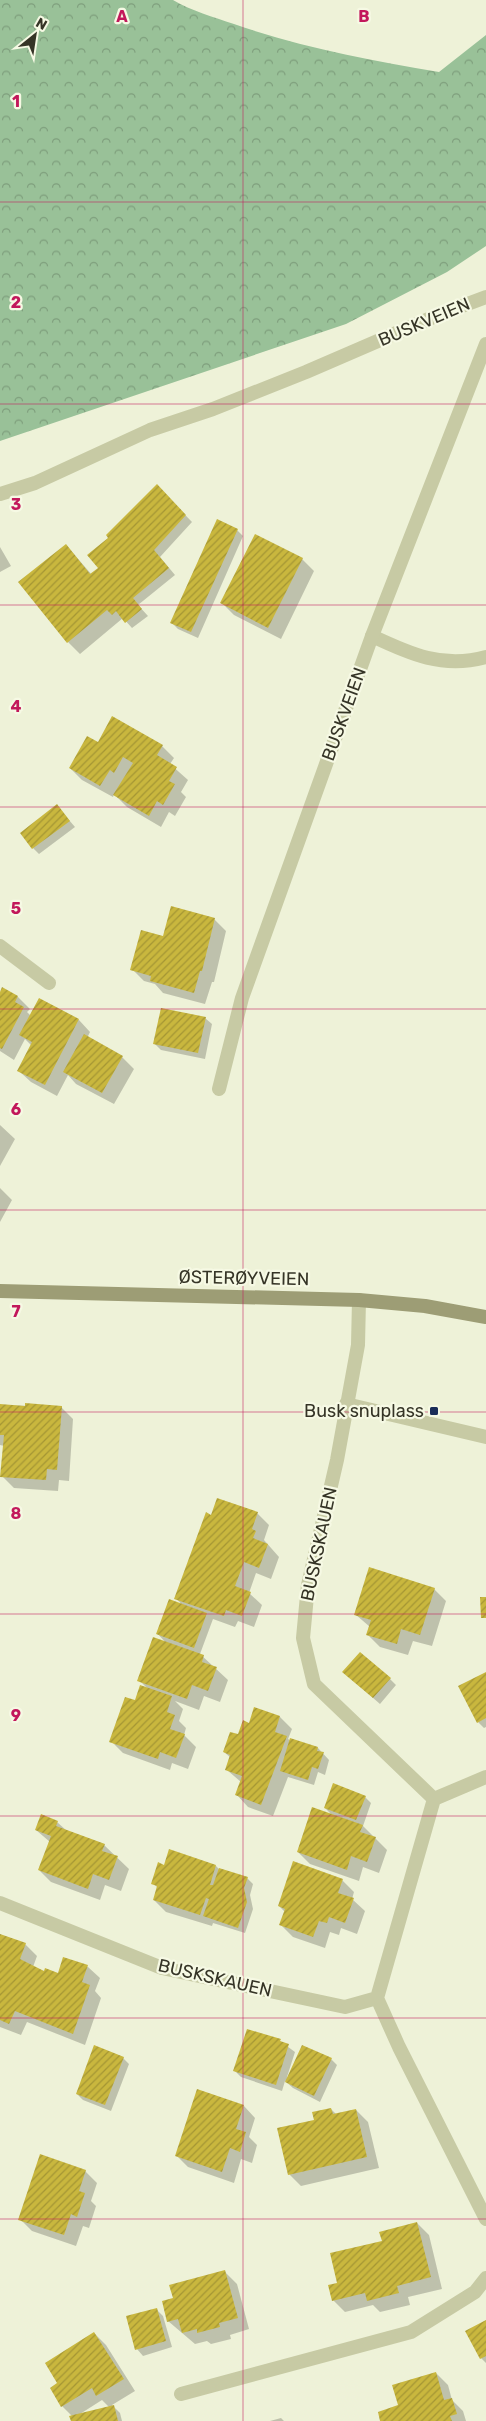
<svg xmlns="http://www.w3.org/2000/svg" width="486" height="2421" font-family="Rubik,sans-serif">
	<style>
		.forest { fill: url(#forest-crowns) }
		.shadow { fill: #0003; fill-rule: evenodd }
		.building { fill: url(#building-hatch) }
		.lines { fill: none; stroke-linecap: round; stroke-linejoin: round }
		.service { stroke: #c7caa4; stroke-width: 14 }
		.minor { stroke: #c7caa4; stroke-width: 14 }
		.secondary { stroke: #9d9d75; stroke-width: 14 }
		.grid { fill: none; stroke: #c2185b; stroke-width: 1; stroke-opacity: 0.55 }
		.poi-dot { fill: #1a2d57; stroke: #f6f9e4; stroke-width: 2 }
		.labels { text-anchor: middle; stroke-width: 4.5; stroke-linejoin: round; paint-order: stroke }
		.street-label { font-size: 18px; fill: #353426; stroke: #f6f9e4 }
		.poi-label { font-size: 18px; fill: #353426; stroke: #f6f9e4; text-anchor: end }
		.grid-label { font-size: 16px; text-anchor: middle; font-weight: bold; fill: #c2185b; stroke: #f6f9e4; stroke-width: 4.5; stroke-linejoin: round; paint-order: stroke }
	</style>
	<defs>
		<pattern id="forest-crowns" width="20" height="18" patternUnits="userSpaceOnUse" patternTransform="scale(1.25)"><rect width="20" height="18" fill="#99c198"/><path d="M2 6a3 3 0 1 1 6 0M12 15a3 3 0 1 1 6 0" fill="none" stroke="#7e9e7c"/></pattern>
		<pattern id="building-hatch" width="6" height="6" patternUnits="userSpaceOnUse" patternTransform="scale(1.25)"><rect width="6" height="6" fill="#c9b73e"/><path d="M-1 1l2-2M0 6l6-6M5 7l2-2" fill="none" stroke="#a49634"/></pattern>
	</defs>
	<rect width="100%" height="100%" fill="#eef2d8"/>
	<path class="forest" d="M0 0H173C192 11 213 17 234 24 300 47 369 60 439 72L486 35V246L447 272 346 324 0 441Z"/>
	<path class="shadow" d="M157 486 192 522 160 557 175 575 138 605 148 616 132 628 123 618 80 654 68 642 66 545 92 575 99 568 110 538Z
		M237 530 243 536 198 638 178 629 172 623Z
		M0 547 11 566 0 572Z
		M302 559 314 571 281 639 234 615 222 603Z
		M98 743 162 746 174 758 170 764 188 780 181 792 186 797 175 816 169 812 161 827 127 807 114 794 113 797 82 780 70 768Z
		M57 806 75 827 39 854 33 848Z
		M214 919 226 931 214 982H212L205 1004 163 993 155 984 144 981 132 969 164 937Z
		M0 994 18 997 30 1009 27 1012 31 1016 39 999 79 1020 90 1032 87 1038 122 1057 134 1069 114 1104 76 1084 68 1075 57 1096 31 1082 19 1071 32 1046 25 1039 14 1060 0 1051Z
		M205 1018 212 1024 205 1059 161 1050 155 1044Z
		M0 1125 15 1139 0 1166Z
		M0 1188 12 1200 0 1222Z
		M0 1405 61 1407 73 1419 69 1481 59 1480 58 1491 14 1488 2 1476 4 1446 0 1445Z
		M257 1513 269 1525 264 1540 279 1557 271 1579 256 1573 249 1593 262 1605 254 1627 238 1621 235 1627 213 1619 200 1654 228 1680 220 1702 204 1696 199 1710 175 1701 183 1709 179 1721 186 1728 184 1735 196 1747 188 1769 172 1763 170 1770 123 1753 111 1741 136 1702 148 1689 139 1680 166 1643 157 1633 183 1606 176 1598 212 1516Z
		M434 1589 446 1601 432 1646 413 1641 408 1655 380 1647 368 1635 370 1627 355 1614Z
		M486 1673V1727L484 1728 478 1722Z
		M350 1678 390 1679 396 1685 380 1704Z
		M255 1708 280 1717 292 1729 288 1739 291 1741V1740L318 1748 329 1760 325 1775 318 1772 314 1785 288 1777 273 1816 248 1807 237 1795 241 1782 227 1770 231 1758 224 1752 250 1724Z
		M365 1797 371 1803 363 1826 387 1850 379 1873 363 1867 359 1881 310 1864 298 1852 333 1816 325 1808Z
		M57 1822 67 1831 104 1845 129 1869 121 1891 105 1885 100 1900 51 1882 39 1870 50 1842 36 1830Z
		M165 1866H216L219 1869 247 1878 253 1884 250 1895 253 1909 245 1933 213 1923 212 1926 166 1912 154 1900 158 1888 153 1883Z
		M342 1880 354 1892 352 1899 365 1911 357 1934 341 1928 339 1935 330 1932 325 1948 293 1937 281 1925 285 1912 279 1906Z
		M0 1937 25 1944 37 1956 33 1967 45 1972 58 1974 64 1958 88 1967 100 1978 95 1991 101 1998 85 2045 27 2022 21 2035 0 2027Z
		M248 2031 280 2041 295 2052 287 2077 288 2078 331 2059 337 2065 320 2102 293 2088 285 2081 282 2091 241 2077 235 2071Z
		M123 2058 129 2064 111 2111 83 2100 77 2094Z
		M244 2106 255 2118 249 2137 257 2145 252 2163 241 2159 234 2183 188 2167 176 2155Z
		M331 2109 337 2115 356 2110 368 2122 379 2168 301 2186 289 2174 315 2121Z
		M85 2171 97 2183 91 2201 96 2206 89 2228 83 2226 76 2246 32 2231 20 2219Z
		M417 2223 429 2235 442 2289 408 2297 410 2305 380 2312 373 2305 345 2312 333 2300 339 2284 383 2242Z
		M225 2272 237 2284 249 2329 230 2335 231 2339 211 2344 207 2341 195 2344 168 2321 174 2299Z
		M156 2309 163 2316 172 2347 143 2356 137 2349Z
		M486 2321V2363L481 2358Z
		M94 2333 106 2345 135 2391 112 2405 120 2413 122 2421H72L73 2417 62 2406 59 2384ZM102 2400 109 2407 80 2414Z
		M436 2373 448 2385 452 2400 463 2411 466 2421H382Z
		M281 2418 284 2421H270Z"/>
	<path class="building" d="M157 484 186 515 154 550 169 568 133 598 142 609 125 623 116 611 112 615 107 610 67 643 18 582 66 544 90 574 98 568 87 555 108 538 106 535Z
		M217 519 238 529 191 632 170 623Z
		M255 534 303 558 268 628 220 603Z
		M112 716 163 745 157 755 177 767 169 781 175 784 163 805 157 801 149 816 113 795 133 763 123 757 114 773 110 770 100 786 69 768 87 736 98 742Z
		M57 804 70 821 32 849 20 833Z
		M171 906 215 918 202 971H200L194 993 150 981 151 976 130 970 141 930 163 936Z
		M2 987 18 996 15 1002 24 1007 2 1049 0 1048V992Z
		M39 998 79 1019 45 1085 17 1071 32 1042 19 1035Z
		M161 1008 206 1017 198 1053 153 1044Z
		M84 1034 123 1056 102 1093 63 1072Z
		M25 1403 62 1406 57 1470 47 1469 46 1480 0 1477 4 1435H0V1404L25 1406Z
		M217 1498 258 1512 252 1529 256 1531 253 1538 268 1544 259 1568 244 1562 235 1586 251 1592 242 1616 226 1610 224 1616 174 1599 206 1512 211 1515Z
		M369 1567 435 1588 420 1635 401 1629 397 1644 366 1635 371 1620 354 1615Z
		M480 1597H486V1618H481Z
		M169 1599 207 1613 194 1648 156 1634Z
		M153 1637 204 1655 202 1662 217 1667 208 1691 192 1685 187 1699 137 1681Z
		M360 1652 391 1678 373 1698 342 1672Z
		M486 1672V1718L477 1723 458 1686Z
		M140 1685 172 1696 167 1712 175 1715 170 1729 185 1734 176 1758 160 1752 158 1759 109 1742 125 1697 135 1700Z
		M254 1707 280 1716 275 1732 287 1736 261 1805 235 1795 242 1776 225 1770 230 1755 223 1752 230 1732 238 1734 243 1720 249 1723Z
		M290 1738 318 1747 317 1751 324 1752 318 1769 312 1767 308 1780 280 1771Z
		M333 1783 366 1796 356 1820 324 1808Z
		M312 1807 363 1825 360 1832 376 1837 367 1862 351 1856 347 1870 297 1852Z
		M41 1814 58 1821 56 1826 105 1844 102 1851 118 1856 109 1880 93 1874 88 1889 38 1870 51 1836 35 1830Z
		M169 1849 216 1865 210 1885H213L219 1868 248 1877 244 1888 247 1902 238 1928 203 1916 209 1899 206 1898 200 1915 153 1900 157 1886 151 1884 158 1862 164 1865Z
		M293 1861 343 1879 338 1893 354 1898 345 1923 329 1917 327 1923 319 1921 313 1937 279 1925 285 1909 278 1906Z
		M0 1934 26 1943 20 1959 44 1971 45 1968 58 1973 63 1957 88 1965 82 1982 90 1985 73 2034 15 2011 9 2024 0 2020Z
		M247 2029 281 2039 280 2041 289 2044 276 2085 233 2071Z
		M94 2045 124 2057 105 2105 76 2094Z
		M302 2045 332 2058 314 2096 285 2082Z
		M197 2089 244 2105 236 2129 246 2132 240 2152 230 2148 222 2172 175 2156Z
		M331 2108 333 2114 356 2109 367 2157 288 2175 277 2128 314 2120 312 2112Z
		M40 2154 86 2170 79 2191 85 2193 77 2217 71 2214 64 2235 18 2220Z
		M417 2222 431 2277 397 2286 399 2293 367 2301 365 2293 332 2301 328 2285 337 2283 330 2253 382 2241 379 2232Z
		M225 2270 238 2318 219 2323 220 2327 197 2333V2329L182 2333 178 2319 167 2322 162 2301 173 2298 169 2285Z
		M157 2308 166 2341 135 2350 126 2316Z
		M486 2320V2356L480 2359 465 2331Z
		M94 2332 124 2379 96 2396 92 2388 61 2407 50 2388 57 2383 45 2363Z
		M436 2372 444 2400 452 2398 457 2414 450 2416 452 2421H380L378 2412 398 2405 392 2385Z
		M114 2405 118 2421H71L69 2416Z"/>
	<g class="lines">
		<path class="service" d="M372 636C410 654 443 669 486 657
			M346 1404 486 1437"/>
		<path class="minor" d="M0 494 35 483 150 430 213 409 306 372 438 315 486 297
			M0 946 49 983
			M219 1089 242 998 372 636 486 344
			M434 1799 486 1777
			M0 1903 162 1968 345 2007 377 1998 434 1799 314 1684 303 1638 308 1585 337 1460 358 1345 359 1300
			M377 1998 399 2047 486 2219
			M181 2394 411 2332 475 2292 486 2278"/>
		<path class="secondary" d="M0 1291 359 1300 425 1306 486 1317"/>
	</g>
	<path class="grid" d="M243 0V2421M0 202H486M0 404H486M0 605H486M0 807H486M0 1009H486M0 1210H486M0 1412H486M0 1614H486M0 1816H486M0 2018H486M0 2219H486"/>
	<rect class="poi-dot" x="429" y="1406" width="10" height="10" rx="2.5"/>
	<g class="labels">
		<g class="street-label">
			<text transform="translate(424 322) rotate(-23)" y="6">BUSKVEIEN</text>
			<text transform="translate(344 714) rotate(-70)" y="6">BUSKVEIEN</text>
			<text transform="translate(244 1278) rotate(1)" y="6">ØSTERØYVEIEN</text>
			<text transform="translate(319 1544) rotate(-78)" y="6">BUSKSKAUEN</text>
			<text transform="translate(215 1978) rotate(13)" y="6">BUSKSKAUEN</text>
		</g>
		<g class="poi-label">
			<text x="424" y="1417">Busk snuplass</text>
		</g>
	</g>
	<g class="grid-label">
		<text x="122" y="22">A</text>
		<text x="364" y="22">B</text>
		<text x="16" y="107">1</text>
		<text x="16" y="308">2</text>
		<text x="16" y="510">3</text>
		<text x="16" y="712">4</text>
		<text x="16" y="914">5</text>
		<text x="16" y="1115">6</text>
		<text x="16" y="1317">7</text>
		<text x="16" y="1519">8</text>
		<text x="16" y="1721">9</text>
	</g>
	<g transform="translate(35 35) rotate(30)" stroke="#f6f9e4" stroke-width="4" paint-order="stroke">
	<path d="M0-4L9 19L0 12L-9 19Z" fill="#353426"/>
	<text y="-8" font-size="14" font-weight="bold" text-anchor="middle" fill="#353426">N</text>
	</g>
</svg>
